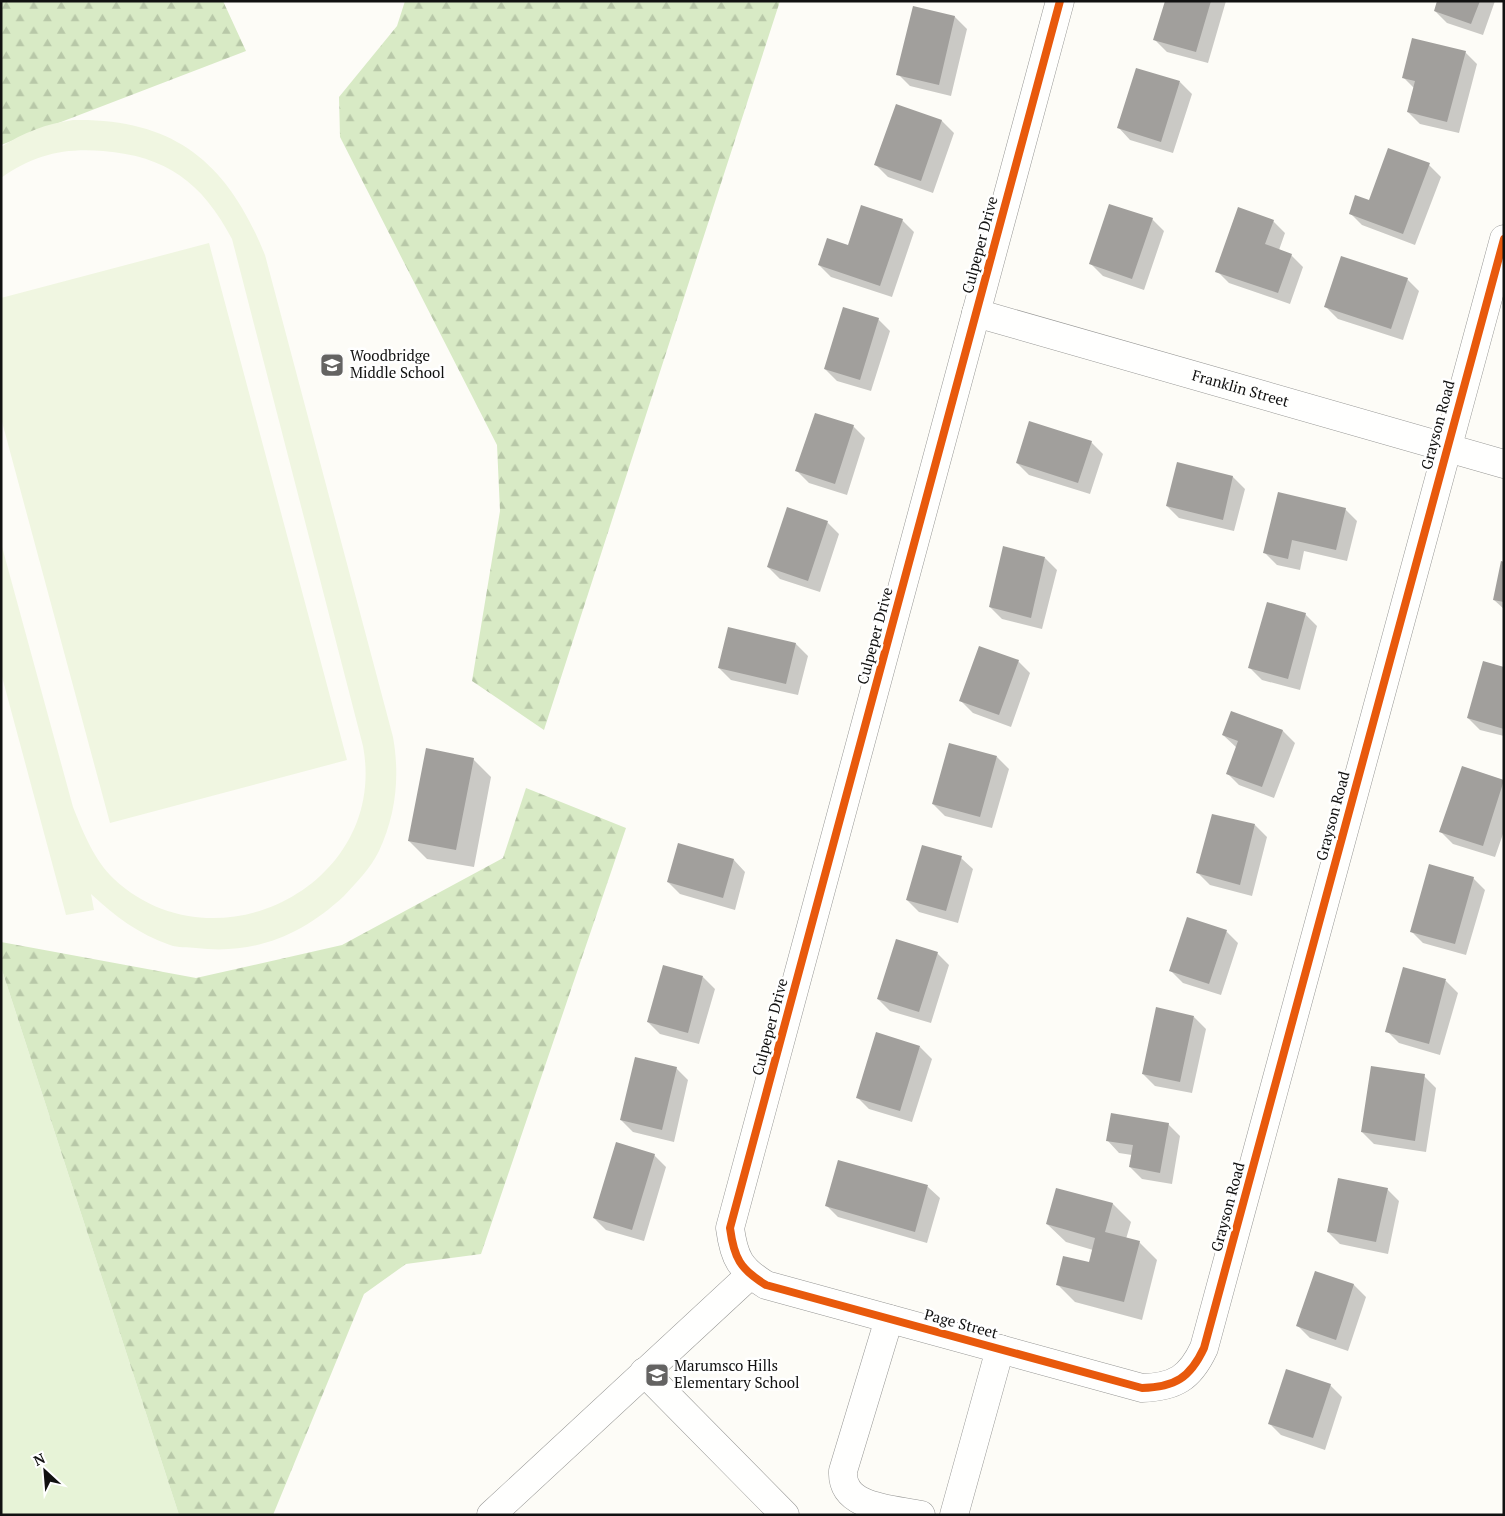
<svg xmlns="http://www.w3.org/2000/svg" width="1505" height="1516" font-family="'PT Serif',serif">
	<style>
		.grass { fill: #e7f3d7 }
		.forest { fill: url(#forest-firs) }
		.pitch { fill: #f0f6e1 }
		.shadow { fill: #0003 }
		.building { fill: #a19f9c }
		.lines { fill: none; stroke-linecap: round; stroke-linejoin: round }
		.minor-casing { stroke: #979795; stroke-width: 29 }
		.minor { stroke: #fffffe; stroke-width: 28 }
		.cycleway-casing { stroke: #fff; stroke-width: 11 }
		.cycleway { stroke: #e8590c; stroke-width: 8 }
		.labels { text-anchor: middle; stroke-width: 5; stroke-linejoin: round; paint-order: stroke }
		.street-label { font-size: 15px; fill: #111; stroke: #fff }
		.poi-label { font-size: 15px; fill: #111; stroke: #fff; text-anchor: start }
	</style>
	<defs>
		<pattern id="forest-firs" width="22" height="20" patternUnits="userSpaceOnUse" patternTransform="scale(1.25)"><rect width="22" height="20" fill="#d8eac5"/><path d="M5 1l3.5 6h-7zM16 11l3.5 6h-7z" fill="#b8c8a8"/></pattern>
	</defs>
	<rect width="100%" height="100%" fill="#fdfcf7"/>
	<path class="grass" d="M1 967 179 1515H1Z"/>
	<path class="forest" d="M1 1H223L246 51 1 145Z
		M405 1H780L544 730 472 681 500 511 497 445 340 137 339 97 397 26Z
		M526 788 626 828 481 1254 406 1264 364 1294 273 1515H179L1 967V942L196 978 342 945 503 858Z"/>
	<path class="pitch" d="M73 120C175 118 228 163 265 255L393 737C400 776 396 815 379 851 370 869 357 882 344 896 302 935 255 955 196 948 188 947 178 948 170 945 138 934 115 916 91 894L94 910 66 915 1 673V543L73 807C83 832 94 860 114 879 215 973 389 885 363 746L232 239C202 182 166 156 103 151 62 148 34 155 1 178V147C24 132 46 124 73 120Z
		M209 243 347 760 110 823 1 418V298Z"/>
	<path class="shadow" d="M1166 1H1226L1208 63 1167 52 1155 40Z
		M1438 1H1495L1483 35 1447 23 1435 11Z
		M914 7 955 17 967 29 951 96 910 86 898 74Z
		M1465 52 1477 64 1459 133 1420 124 1408 112 1414 88 1403 77Z
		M1180 82 1192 94 1173 153 1130 140 1119 128Z
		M896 106 942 121 954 133 933 193 888 177 876 165Z
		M1429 165 1441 177 1415 245 1362 225 1350 213Z
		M1152 219 1164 231 1144 290 1103 276 1091 264Z
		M902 220 914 232 892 297 831 277 819 265Z
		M1273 221 1285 233 1279 250 1291 255 1303 267 1290 304 1229 283 1217 271Z
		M1407 279 1419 291 1403 340 1338 319 1326 307Z
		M878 319 890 331 871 391 837 381 825 369Z
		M853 426 865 438 847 495 809 483 797 471Z
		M1091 442 1103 454 1090 494 1029 475 1017 463Z
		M1178 464 1233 477 1245 489 1234 531 1179 518 1167 506Z
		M1345 509 1357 521 1347 561 1304 551 1300 570 1277 565 1265 553Z
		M827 522 839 534 820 592 780 579 768 567Z
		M1045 558 1057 570 1042 629 1002 619 990 607Z
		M1504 563V609L1494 600Z
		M1305 614 1317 626 1300 690 1262 680 1250 668Z
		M796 644 808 656 798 695 731 680 719 668Z
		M1018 661 1030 673 1011 727 973 713 961 701Z
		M1504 668V736L1480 730 1468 718Z
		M1283 731 1295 743 1274 798 1239 785 1227 773 1237 748 1223 735Z
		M997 757 1009 769 992 828 945 816 933 804Z
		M473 759 491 777 474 867 427 859 409 841Z
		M1462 768 1504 781V831L1495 857 1453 844 1441 832Z
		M1255 825 1267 837 1252 896 1210 885 1198 873Z
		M961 858 973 869 958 923 919 912 907 900Z
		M734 860 745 872 735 910 680 894 668 882Z
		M1473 878 1485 890 1466 955 1423 943 1411 931Z
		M1226 931 1238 943 1221 995 1183 983 1171 971Z
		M937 953 949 965 931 1023 890 1011 878 999Z
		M1404 969 1446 981 1458 993 1440 1055 1399 1043 1387 1031Z
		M703 977 715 989 699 1044 660 1034 648 1022Z
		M1194 1017 1206 1029 1192 1093 1155 1086 1143 1074Z
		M920 1047 932 1059 912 1122 869 1109 857 1097Z
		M676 1068 688 1080 674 1142 633 1132 621 1120Z
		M1424 1076 1436 1088 1426 1152 1374 1144 1362 1132Z
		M1168 1124 1180 1136 1172 1184 1142 1179 1130 1167 1132 1155 1119 1153 1108 1141Z
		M654 1155 666 1167 644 1241 606 1230 594 1218Z
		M839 1161 928 1187 940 1198 927 1243 838 1217 826 1205Z
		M1057 1189 1113 1204 1131 1222 1126 1239 1139 1242 1157 1260 1142 1320 1075 1302 1057 1284 1090 1264 1093 1250 1066 1242 1047 1224Z
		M1387 1189 1399 1201 1388 1254 1340 1244 1328 1232Z
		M1315 1273 1354 1285 1366 1297 1348 1351 1310 1338 1298 1326Z
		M1330 1385 1342 1397 1325 1450 1281 1435 1269 1423Z"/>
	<path class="building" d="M1165 1H1211L1196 52 1153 40Z
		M1437 1H1480L1471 24 1434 11Z
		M913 6 955 16 939 85 896 75Z
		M1412 38 1466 51 1447 122 1407 112 1415 81 1402 78Z
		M1136 68 1180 81 1161 142 1117 128Z
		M896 104 942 120 921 181 874 165Z
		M1388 148 1430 163 1403 234 1349 214 1355 195 1369 200Z
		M1109 204 1153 218 1132 279 1089 264Z
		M861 205 903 219 880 286 818 265 827 238 848 245Z
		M1238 207 1274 220 1265 244 1292 254 1278 293 1215 272Z
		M1341 256 1408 278 1391 329 1324 307Z
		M843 307 879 318 860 380 824 369Z
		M815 413 854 425 835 484 795 471Z
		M1029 421 1092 441 1078 483 1016 463Z
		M1177 462 1233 476 1223 520 1166 506Z
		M1278 492 1346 508 1336 550 1292 540 1288 559 1263 553Z
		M787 507 828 521 808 581 767 567Z
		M1003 546 1045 557 1031 618 989 607Z
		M1501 561 1504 562V602L1493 600Z
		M1267 602 1306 613 1288 679 1248 668Z
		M728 627 796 643 786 684 718 668Z
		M979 646 1019 660 999 715 959 701Z
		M1483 661 1504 667V729L1467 718Z
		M1231 711 1283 730 1262 787 1226 774 1238 741 1222 735Z
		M949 743 997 756 980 817 932 804Z
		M426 748 474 758 456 850 408 841Z
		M1462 766 1504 780 1483 846 1439 832Z
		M1212 814 1255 824 1240 885 1196 873Z
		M678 843 734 859 723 898 667 882Z
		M922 845 962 856 946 911 906 900Z
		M1429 864 1474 877 1455 944 1410 932Z
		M1187 917 1227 930 1209 984 1169 971Z
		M896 939 938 952 919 1012 877 999Z
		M663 965 703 976 688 1033 647 1022Z
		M1403 967 1446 979 1429 1044 1385 1032Z
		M1156 1007 1194 1016 1180 1082 1142 1074Z
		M876 1032 920 1046 900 1111 856 1098Z
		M635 1057 677 1067 662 1130 620 1120Z
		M1371 1066 1425 1074 1415 1141 1361 1132Z
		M1111 1113 1169 1123 1160 1173 1129 1167 1133 1145 1106 1141Z
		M616 1142 655 1154 632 1230 593 1218Z
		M838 1160 928 1185 915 1232 825 1206Z
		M1338 1178 1388 1188 1376 1242 1327 1232Z
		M1056 1188 1113 1203 1105 1232 1140 1241 1124 1302 1056 1285 1063 1256 1089 1262 1095 1238 1046 1224Z
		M1315 1271 1354 1284 1336 1340 1296 1326Z
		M1286 1369 1331 1384 1313 1438 1268 1424Z"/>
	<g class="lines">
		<g class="minor-casing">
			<g id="minor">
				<path d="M1060 1 730 1228C734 1258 740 1269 766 1285L1142 1388C1175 1387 1190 1378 1204 1348L1504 239"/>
				<path id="s1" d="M976 313 1504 464"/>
				<path d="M889 1319 843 1471C841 1509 894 1509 921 1515"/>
				<path d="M644 1372 785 1515"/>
				<path d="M491 1515 750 1275"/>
				<path d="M954 1515 1000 1349"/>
			</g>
		</g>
		<use href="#minor" class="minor"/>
		<g class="cycleway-casing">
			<path id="cycleway" d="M1060 1 730 1228C734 1258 740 1269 766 1285L1142 1388C1175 1387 1190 1378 1204 1348L1504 239"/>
		</g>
		<use href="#cycleway" class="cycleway"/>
	</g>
	<defs>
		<g id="school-square" transform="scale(1.25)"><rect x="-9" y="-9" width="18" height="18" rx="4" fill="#646362" stroke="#fff"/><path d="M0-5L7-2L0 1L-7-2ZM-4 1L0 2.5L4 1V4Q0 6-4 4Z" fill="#fff"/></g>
	</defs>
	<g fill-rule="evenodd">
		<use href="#school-square" x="332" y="365"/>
		<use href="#school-square" x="657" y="1375"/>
	</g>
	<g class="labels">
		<g class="street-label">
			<text transform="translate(980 245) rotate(-75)" y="5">Culpeper Drive</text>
			<text dy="5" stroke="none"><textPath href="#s1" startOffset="275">Franklin Street</textPath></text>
			<text transform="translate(1438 425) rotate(-75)" y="5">Grayson Road</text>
			<text transform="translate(875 636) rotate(-75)" y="5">Culpeper Drive</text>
			<text transform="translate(1333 816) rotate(-75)" y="5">Grayson Road</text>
			<text transform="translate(770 1027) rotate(-75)" y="5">Culpeper Drive</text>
			<text transform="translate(1228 1207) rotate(-75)" y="5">Grayson Road</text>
			<text transform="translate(961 1324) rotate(15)" y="5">Page Street</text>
		</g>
		<g class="poi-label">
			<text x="350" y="361">Woodbridge<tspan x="350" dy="17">Middle School</tspan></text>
			<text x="674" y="1371">Marumsco Hills<tspan x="674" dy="17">Elementary School</tspan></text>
		</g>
	</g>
	<rect width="1505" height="1516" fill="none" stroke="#111111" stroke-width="5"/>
	<g transform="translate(45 1471) rotate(334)" stroke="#ffffff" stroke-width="4" paint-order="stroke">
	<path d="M0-4L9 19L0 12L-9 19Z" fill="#111111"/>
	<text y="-8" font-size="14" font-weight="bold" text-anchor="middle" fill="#111111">N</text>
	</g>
</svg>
